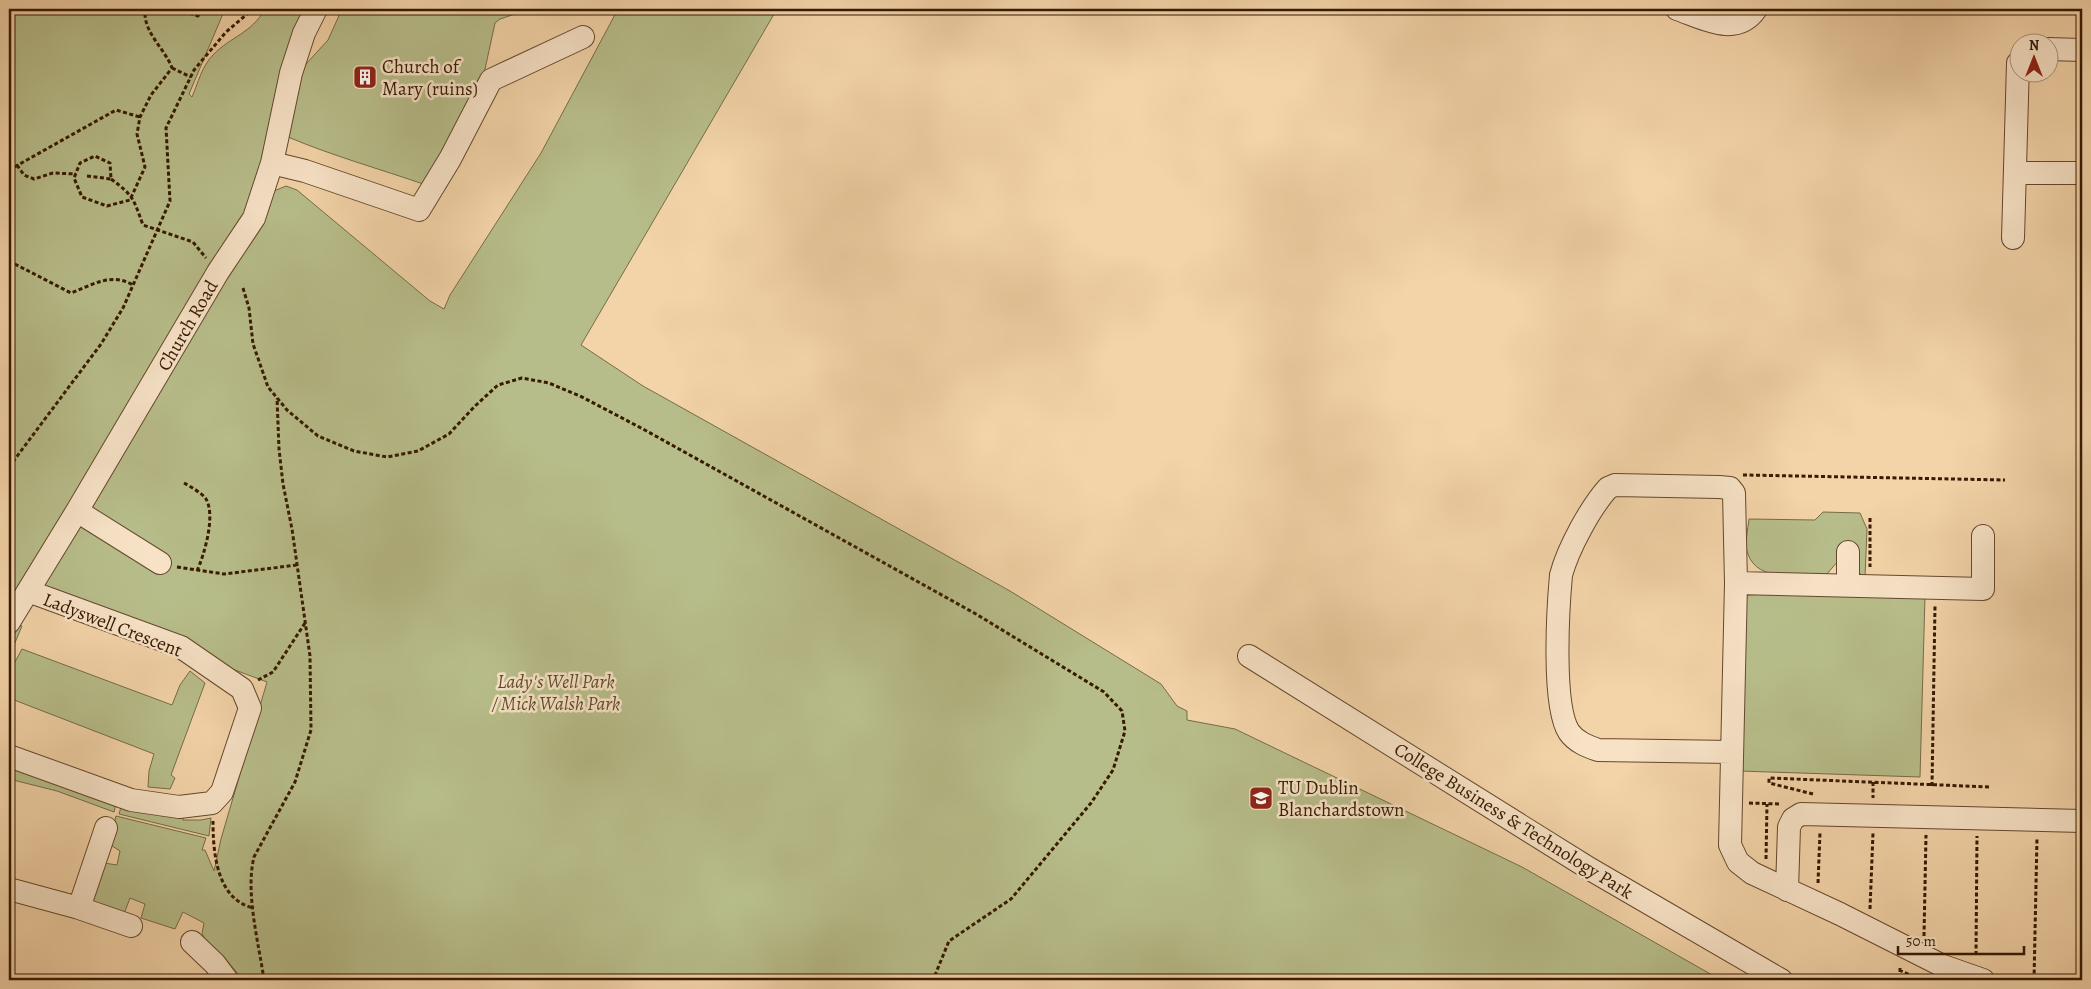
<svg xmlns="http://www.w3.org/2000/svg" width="2091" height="989" font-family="Alegreya,serif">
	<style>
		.green { fill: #b7bd8a; stroke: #766c46 }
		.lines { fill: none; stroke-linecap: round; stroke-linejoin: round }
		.minor-casing { stroke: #65482c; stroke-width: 24 }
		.path { stroke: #361a02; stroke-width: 3; stroke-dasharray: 4 2.5; stroke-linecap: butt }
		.minor { stroke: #f7e2c6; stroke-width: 22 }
		.labels { text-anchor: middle; stroke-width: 5; stroke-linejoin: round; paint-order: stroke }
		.poi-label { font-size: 19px; fill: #361a02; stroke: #f7e2c6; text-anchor: start }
		.street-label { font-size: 19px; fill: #361a02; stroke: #f7e2c6 }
		.park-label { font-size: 19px; font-style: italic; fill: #5d4b2b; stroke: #f7e2c6 }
	</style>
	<rect width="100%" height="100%" fill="#f3d3a8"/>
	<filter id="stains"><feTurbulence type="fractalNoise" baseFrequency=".004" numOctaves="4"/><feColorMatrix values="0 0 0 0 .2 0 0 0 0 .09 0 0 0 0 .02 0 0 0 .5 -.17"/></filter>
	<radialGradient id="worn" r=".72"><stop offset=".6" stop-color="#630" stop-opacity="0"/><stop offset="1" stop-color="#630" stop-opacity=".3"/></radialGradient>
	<path class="green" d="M9 9H225L189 94 192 97C198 83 202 66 213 55 231 36 251 34 265 9H310L274 191 286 186 297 190 430 301 444 309 450 295 541 153 618 9H777L581 345 643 386 1010 591 1161 684 1177 706 1187 711V720L1235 729 1522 867 1721 980H243L223 956 205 940 202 933 204 923 183 912 175 929 141 918 145 904 130 898 124 914 92 904 104 863 117 865 120 851 109 844 116 816 206 838 202 850H205L214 871 221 839 267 682 33 594 9 631Z
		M342 9H530L500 19 495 23 482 83 426 185C380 169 333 156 288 137L295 86 306 64 328 40Z
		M1823 512 1860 513 1867 529 1865 577 1839 560 1826 575C1803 575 1757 583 1748 554 1744 545 1748 529 1749 519L1815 520Z
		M1753 592 1925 596 1920 777 1739 771 1744 598Z
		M20 625 22 626 9 657V643Z
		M22 649 172 705 180 685 190 671 205 683 171 775 175 778 170 789 148 787 149 771 154 754 9 698V673Z
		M9 767 116 804 114 812 57 791 9 779Z
		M121 807 184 815 183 820H201L211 818 209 836 119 814Z"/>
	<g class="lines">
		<g class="minor-casing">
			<path id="minor" d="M1677 9C1703 18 1736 38 1756 9
				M2048 49 2082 50
				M272 163 305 171 419 210 450 159 491 80 583 37
				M2016 173H2082
				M2013 238 2018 63
				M77 511 160 563
				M1736 583 1983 589V536
				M1848 585V552
				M9 622 77 511 218 272 254 218 272 163 291 73 304 33 316 9
				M1249 656 1590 869 1781 980
				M1732 752 1598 750C1587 746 1576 742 1569 732 1552 706 1558 608 1561 575 1568 549 1590 508 1608 488L1615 485 1719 487 1730 488 1734 493 1736 583 1730 845 1738 862 1752 873 1840 914 1943 966 1983 980
				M9 756 131 800 179 807 212 803 222 792 250 708 242 689 181 647 28 591
				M106 828 79 908 131 926
				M9 889 79 908
				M1787 890 1789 827 1793 819 1801 814 2082 821
				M192 942 215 964 227 980"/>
		</g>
		<path class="path" d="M177 9 198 16 201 9
			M241 9 249 12
			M172 68 191 77
			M17 165 24 175 34 179 53 173 76 174
			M9 170 116 110 140 117
			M87 176 111 179 110 163 95 156 80 163 74 178 82 197 107 206 130 200 145 167 137 134 140 117 151 95 172 68C164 47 143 33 145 9
			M111 179C134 196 133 198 143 225L193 242 206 258
			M9 261 71 293C92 285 112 272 133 285
			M243 288 249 308 253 344 268 387 287 410 318 436 354 451 387 457 418 451 449 434 475 406 498 385 522 378 549 383 582 397 643 429 976 614 1104 692 1122 711 1125 731 1113 770 1091 803 1011 899 949 941 933 980
			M9 467 101 344 123 308 170 201 166 128 194 70 226 32 253 9
			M1743 475 2005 480
			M184 483C191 487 202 493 206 499 216 516 204 555 197 571
			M1870 518V567
			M177 567 224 574 297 565
			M258 680 273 672 305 623
			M1873 782V798
			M1932 786 1935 606
			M1813 794 1769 783V778L1990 787
			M1749 803 1780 804
			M213 821C213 851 216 900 254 908
			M1766 859 1767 804
			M1818 883 1820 832
			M1870 909 1873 833
			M1924 936 1926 835
			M1976 955 1977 836
			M1900 968V980
			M1899 970 1921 980
			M264 980C259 944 245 893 254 857L295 782 311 730 310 656 292 529 283 484 279 449 277 398
			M2034 980 2037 838"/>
		<use href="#minor" class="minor"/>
	</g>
	<defs>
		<g id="building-square" transform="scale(1.25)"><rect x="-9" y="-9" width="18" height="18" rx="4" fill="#8f2418" stroke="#f7e2c6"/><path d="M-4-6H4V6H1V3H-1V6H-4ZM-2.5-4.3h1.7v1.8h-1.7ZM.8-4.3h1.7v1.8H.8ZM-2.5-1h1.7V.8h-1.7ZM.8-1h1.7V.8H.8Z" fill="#fff"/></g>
		<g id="university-square" transform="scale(1.25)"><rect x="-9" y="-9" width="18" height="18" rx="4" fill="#8f2418" stroke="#f7e2c6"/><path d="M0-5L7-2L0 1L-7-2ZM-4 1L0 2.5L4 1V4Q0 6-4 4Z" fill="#fff"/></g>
	</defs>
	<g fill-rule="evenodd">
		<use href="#building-square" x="365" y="77"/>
		<use href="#university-square" x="1261" y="798"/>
	</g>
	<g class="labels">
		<g class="poi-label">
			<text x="382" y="73">Church of<tspan x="382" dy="22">Mary (ruins)</tspan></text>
			<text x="1278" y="794">TU Dublin<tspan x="1278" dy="22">Blanchardstown</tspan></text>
		</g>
		<g class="street-label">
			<text transform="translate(187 325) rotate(-60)" y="7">Church Road</text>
			<text transform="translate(113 624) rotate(21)" y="7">Ladyswell Crescent</text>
			<text transform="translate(1514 820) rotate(32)" y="7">College Business &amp; Technology Park</text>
		</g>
		<g class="park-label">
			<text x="556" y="688">Lady's Well Park<tspan x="556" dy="22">/ Mick Walsh Park</tspan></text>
		</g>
	</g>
	<rect width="2091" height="989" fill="none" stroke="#f3d3a8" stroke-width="30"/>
	<rect x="10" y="10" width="2071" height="969" fill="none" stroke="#361a02" stroke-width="2.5"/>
	<rect x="15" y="15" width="2061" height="959" fill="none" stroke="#361a02"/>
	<g transform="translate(2034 58)"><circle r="24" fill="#f7e2c6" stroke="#aa9278"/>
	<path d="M0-4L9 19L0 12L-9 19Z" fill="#8f2418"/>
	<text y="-8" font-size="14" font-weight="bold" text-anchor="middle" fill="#361a02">N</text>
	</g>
	<path d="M1898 946v8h126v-8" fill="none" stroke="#361a02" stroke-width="2.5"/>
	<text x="1906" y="946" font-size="15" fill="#361a02" stroke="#f7e2c6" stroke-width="4" paint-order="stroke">50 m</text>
	<rect width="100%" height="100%" filter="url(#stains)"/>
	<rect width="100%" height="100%" fill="url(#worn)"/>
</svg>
